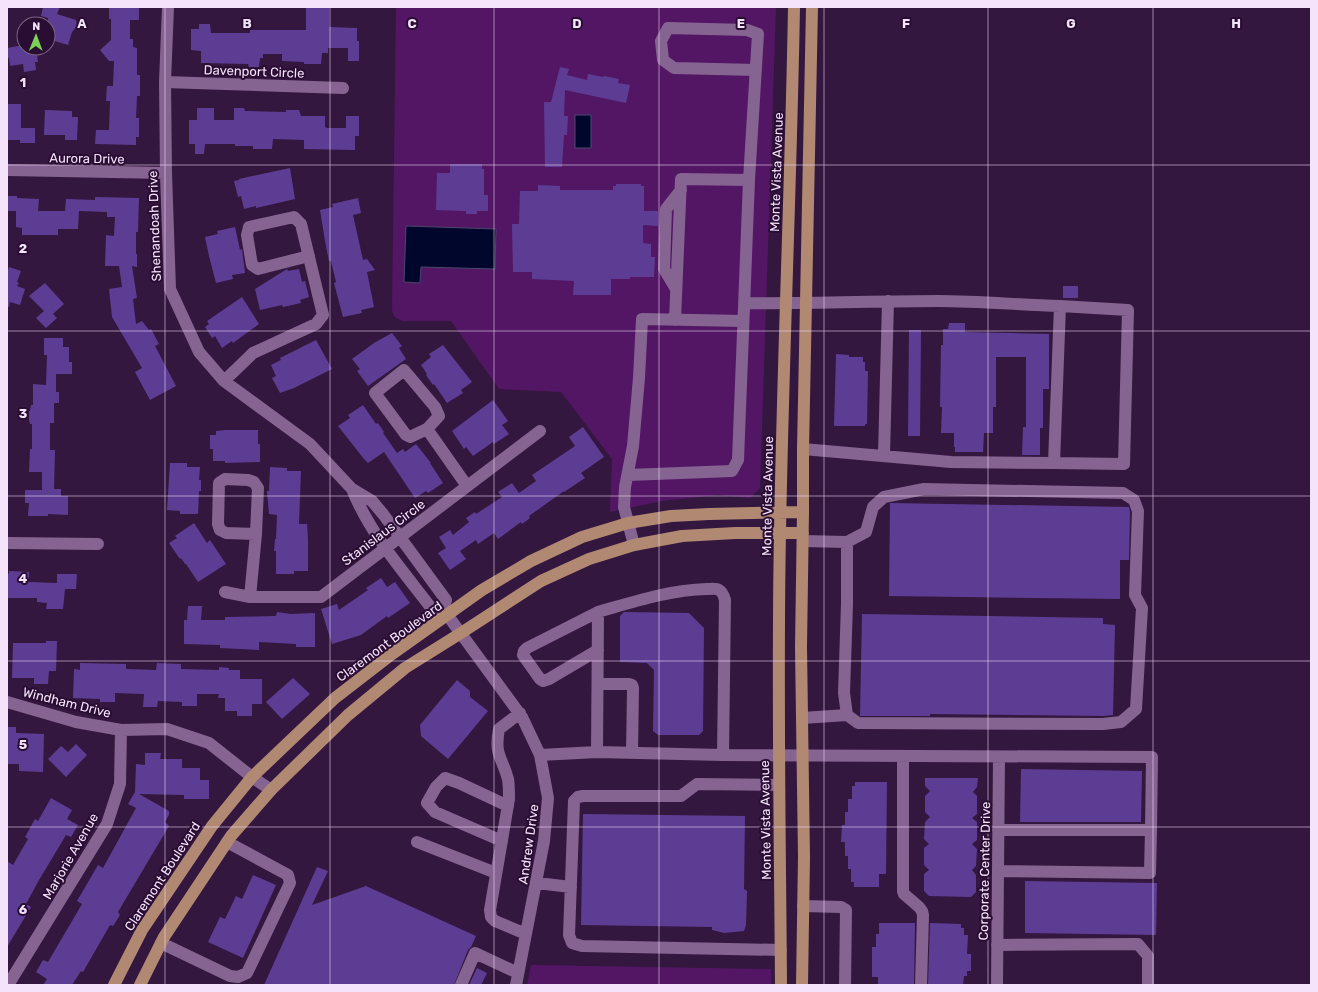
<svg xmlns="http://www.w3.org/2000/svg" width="1318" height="992" font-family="Rubik,sans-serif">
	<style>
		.green { fill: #531665 }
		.water { fill: #00062c; stroke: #4a486a }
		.building { fill: #5d3d94 }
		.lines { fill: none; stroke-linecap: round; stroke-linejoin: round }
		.minor { stroke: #866491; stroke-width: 12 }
		.major { stroke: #b18972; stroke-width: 12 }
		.grid { fill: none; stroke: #f5e3fc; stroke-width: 1; stroke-opacity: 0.55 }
		.labels { text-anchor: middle; stroke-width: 4; stroke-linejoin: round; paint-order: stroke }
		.street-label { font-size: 13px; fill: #f5e3fc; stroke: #2a0d33 }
		.grid-label { font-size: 13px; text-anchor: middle; font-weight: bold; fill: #f5e3fc; stroke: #2a0d33; stroke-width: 4; stroke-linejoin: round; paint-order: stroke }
	</style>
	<rect width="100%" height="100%" fill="#34173e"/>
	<path class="green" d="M396 7H776L760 488 750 498 718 495 662 501 610 512 612 459 561 392 499 389 451 321H402L395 317 392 311Z
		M531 965 771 969V985H527Z"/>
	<path class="water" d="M575 115H591V148H575Z
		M406 226 496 229 495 269 421 267 420 283 404 282Z"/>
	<path class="building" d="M43 7H60L57 14 76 20 77 26 72 32 68 45 48 39V18L41 16Z
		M109 7H139V20H130V39H133V47L137 48V75H140V96H137L136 118H139V137H136V145L95 144 96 130H109L110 101H106L107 86H113L114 61H109L100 50 111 40V19H109Z
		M306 7H329V27L357 28V41H359V61H348V48H328V53H322L321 64H304V62L282 61V54H263V58H260L259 67H249L248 64 201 63V51L191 50V29H199V24H210L211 33H250V30H306Z
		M24 45V48H36L38 62H35L36 70 24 72 23 64 10 66 9 58 7 59V48Z
		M560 67 569 69 567 75 587 80 588 74 603 77 604 76 619 79 618 83 630 85 626 103 565 90 564 116H568L567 135H564L562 167H545L544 102H551Z
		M7 104H21V128H35V143H20V140H7Z
		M197 108H214V120H234V108H244L245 111 286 112V110H299L301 116H325V127L327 128H346V116H359V136H355V150L304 149V140L273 139 272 149H253V146H235V144H205L204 154H195V144H189V120H197Z
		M45 110 72 111V117H78L77 140H65V135H44Z
		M450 164H482V169H484V195H488V211H477V214H466V211L436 210 437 173H450Z
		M290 168 295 199 256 208V206L244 209 241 196 238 197 234 181 239 180V179Z
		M616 184H641V186H644V211H658V226L643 225V243L651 244V257H655L654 277H630V279H611V295H573L574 281 532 279V272H513L512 224H519L520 191H538V185L560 186V190H613V186H616Z
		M7 196H17V198L39 199 38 211H65L66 199 95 200V197L139 198 138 232H136V254H137V267L132 266 137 298 133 299 136 324 142 321 149 330 151 329 159 344 155 346 176 386 150 400 135 372 142 368 112 317 109 289 122 287 119 266H105L106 235 114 236 115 217H107V212L79 211 78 229H58V235H22V228L16 227V211H7Z
		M358 198 361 213 353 215 363 260 367 259 375 270 367 272 374 307 361 310 362 313 343 317 334 283 336 282 331 261H329L325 241 320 210 333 207 332 204Z
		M235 227 240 250 242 249 245 273 232 275 233 279 216 283 209 256 205 237 218 234 217 231Z
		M9 267 21 271 17 282 19 283 17 286 25 289 20 305 10 302 9 307H7V273Z
		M287 269 288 271 299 269 302 282 305 281 309 297 300 300 301 303 283 307 282 305 260 310 255 289Z
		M45 283 64 304 53 314 57 318 46 328 36 318 44 311 29 296Z
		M1063 286H1078V298H1063Z
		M242 297 259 324 233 343 232 341 222 348 215 336 212 338 205 327 209 324 207 321Z
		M949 323H965V332L1049 334V389H1043V428H1040V455H1022L1023 427H1026V357H996V407H993V433H984L983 452H955V447H954V433H941L942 407H940L941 345H943V329H948Z
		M909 330H921L920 436H908Z
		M392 333 402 346 399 348 406 359 368 386 357 371 360 369 352 359 374 343Z
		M44 338H63V347H69V362H72V374H56V392H59V403H54V423H50V450H55L54 489H61V496H68V515L48 514V516H28L29 503H25V490H42V472H29L30 449H32V424H30L29 420V411H30L31 405H33V384L46 385 47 355H44Z
		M316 340 332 369 294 388 280 393 272 378 276 376 271 365 281 360 280 358Z
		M443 345 472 382 461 390 463 393 447 403 434 384 433 385 426 375 427 374 421 365 431 357 429 354Z
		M836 354 849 355V357H863V362H865V371H868L867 424H865V426H834Z
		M493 400 508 421 502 425 509 434 494 444 493 442 473 456 466 447 464 449 452 431Z
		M363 405 376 424 378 423 384 432 383 433 397 453 403 449 405 452 416 444 431 463H430L443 483 428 493 426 491 415 498 384 452 368 463 364 459 338 426 350 418 348 415Z
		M583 427 604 457 581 473 585 478 564 492V491L529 516 530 518 522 524 521 522 498 539 494 533 478 544 476 540 460 551 466 559 450 570 438 553 446 548 439 537 450 530 453 535 469 522 466 518 475 512 476 514 502 497 498 492 512 483 519 493 536 481 532 475 575 446 569 437Z
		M226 430H258V444H260V462L225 463V461H213V449H210V435H216V431Z
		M170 463H187V467H200L199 480H201V491H199L198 514H180V511L167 510Z
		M270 467 287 468V471H301L299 524H307L308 539V571H294V574H276V551H274L275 539H276L277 515 269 514 267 491H269Z
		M890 503 1129 507 1130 512 1129 560H1120V599L889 596Z
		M194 523 207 543 210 540 226 564 198 582 186 564H185L181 558 180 559 169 543 177 538 175 536Z
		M9 571 29 572V582L57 583V574H77L76 589H65L63 609H46L47 603 37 602V598H7V573L9 574Z
		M381 578 387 587 395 582 410 603 388 618 387 616 361 635 332 644 321 609 337 604 339 610 368 590 366 588Z
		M188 606H202L201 620H225V617L276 616 277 612 291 614 315 613V647H296V644L259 642V650L220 648V645L184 644V620H187Z
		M624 612 689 613 704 628 703 731 699 735H658L653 731 654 670 647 663 620 662V616Z
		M862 614 1103 618V624L1115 625 1113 715 1103 716 930 714V716H860Z
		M46 641H57L56 671H49L48 684H34V678H12L13 643H46Z
		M80 663 126 664V669L156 670 157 663 181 664V669L219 670V667L229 668V670H240V679H262V704H252V716H237V711H225V698H218L219 694H197V706H182V702L158 701 157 707H143L144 694 115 693V702H100V699L73 698 74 669 80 670Z
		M293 678 310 694 282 719 266 702Z
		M457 680 470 691V697L488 711 448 759 421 736 420 725Z
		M7 727H16V733L44 734 43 772 19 771V764H7Z
		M76 744 87 755 66 777 48 759 61 746 68 752Z
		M145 753H161L160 759H182V768H200V780H209V799H184V795L139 794 169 811V815L165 822 169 826 118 912 120 915 113 926 110 925 83 972 81 971 72 985H43L47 979 36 972 43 960 48 962 82 904 77 901 98 865 103 868 136 808 128 804 135 792 136 764 145 765Z
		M1021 769 1142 771 1141 822H1020Z
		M925 778H978L977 787 973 792 977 796V814L972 818 977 822V840L972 844 977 849 976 866 972 870 976 875V892L971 897 929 896 924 891V874L929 870 924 865V848L929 844 924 839 925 822 930 817 925 812V796L930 791 925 786Z
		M855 782H887L886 874H879V887H854V882H851V869H848V856H845V842H841L842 825H845V812H848V799H852V786H855Z
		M51 798 72 810 67 819 78 825 71 837 66 835 39 880 26 904 31 907 7 947V861L13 865 28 839 25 837 35 819 38 821Z
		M583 814 745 816 744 889 747 891 746 925 744 931 724 933 712 930V927L581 925Z
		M317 867 328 871 312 905 366 886 476 936 471 947 468 950 454 985H264Z
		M253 875 276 885 243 958 208 942 220 917 225 919 236 896 242 899Z
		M1025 881 1157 883 1156 935 1025 933Z
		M879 923H915L914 985H878V977H872V947H876V934H879Z
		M930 923 961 924V928H964V935H968L967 954H971V971H967V976H964L963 985H928Z
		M477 968 487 973 481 985H469Z"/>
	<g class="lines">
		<path class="minor" d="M168 7 165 82 166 173 170 289 199 352 224 381 310 444 352 489 372 501 383 514 446 600 443 609
			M165 82 343 88
			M7 170 166 173
			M676 289 664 269 666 209 681 190
			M744 303C809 304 874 301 939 301 979 301 1020 305 1060 306L1054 463 951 462 803 449
			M675 320 681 179 749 180
			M224 381 253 353 316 324 323 315 301 224 294 217 249 227 247 235 252 265 258 269 309 256
			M427 429 410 437 406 435 375 393 404 370 435 407 439 416 427 429 467 486
			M884 455 888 301
			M1054 463 1124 464 1128 310 1060 306
			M628 475 732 471 738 460 749 180 758 34 747 30 668 28 661 41 663 60 674 68 756 70
			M352 489C370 534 403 571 432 609H443
			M803 541 847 542 866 532 873 507 884 497 924 489 1123 493 1134 500 1138 511 1135 595 1142 608 1136 709 1121 722 1103 724 858 723 847 715 844 693 847 604V542
			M7 543 98 544
			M634 545 624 507 625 487 633 446 639 378 642 319 743 321
			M225 592 250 597H321L540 431
			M250 597 256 534 258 488 254 482 248 480 225 479 219 483 218 524 220 530 226 533 256 534
			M443 609 522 717 540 755 548 798 544 841 516 985
			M598 612 527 648 524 651 523 655 540 679 543 681 549 679 598 650
			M598 684H629L632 685 633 688 632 753
			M7 702 76 722 121 730 167 729 209 743 252 777 271 790
			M520 713 499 729C494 755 502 757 508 779 509 785 509 792 509 799L490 910 491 917 495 921 526 934
			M802 718 847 715
			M597 752 598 612C633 602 669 590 707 589 710 589 716 588 719 590 723 592 724 597 725 600L723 755
			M540 755 597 752 723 755 1152 757 1151 830
			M903 756V891L904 894 919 907 922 911 923 915 921 985
			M779 785 697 784 681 796H583L578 797 574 801 569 935 572 943 582 946 781 950
			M502 841 435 812 427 803 436 787 445 778 459 783 508 806
			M417 842 496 873
			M998 871 1150 873 1151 830H998
			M537 883 571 887
			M803 906 841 907 846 910 845 985
			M161 943 230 976 238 977 247 973 290 883 288 875 227 842
			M997 945 1138 944 1148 956V985
			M8 985 107 824 120 784 121 730
			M461 985 475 953 518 973
			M997 985 999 757"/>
		<path class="major" d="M114 985 142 930 212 826 252 777 335 698 392 654 482 590 531 561 582 537 628 523 671 516 709 514 803 512
			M140 985 164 937 231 836 271 790 348 715 405 668 461 633 541 581 589 559 634 545 682 536 735 533H803
			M781 985C780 834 777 683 780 533 783 357 791 182 794 7
			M802 985 804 857 801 647 803 512V449L812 7"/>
	</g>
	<path class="grid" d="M165 7V985M330 7V985M494 7V985M659 7V985M824 7V985M988 7V985M1153 7V985M7 165H1311M7 331H1311M7 496H1311M7 661H1311M7 827H1311"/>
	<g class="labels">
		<g class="street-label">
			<text transform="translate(254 71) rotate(2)" y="5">Davenport Circle</text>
			<text transform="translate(87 158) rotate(1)" y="5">Aurora Drive</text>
			<text transform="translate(776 172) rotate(-88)" y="5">Monte Vista Avenue</text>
			<text transform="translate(154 226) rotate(-92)" y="5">Shenandoah Drive</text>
			<text transform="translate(767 496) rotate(-89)" y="5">Monte Vista Avenue</text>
			<text transform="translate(383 532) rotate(-37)" y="5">Stanislaus Circle</text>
			<text transform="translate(389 641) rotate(-36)" y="5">Claremont Boulevard</text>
			<text transform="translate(67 702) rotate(14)" y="5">Windham Drive</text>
			<text transform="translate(765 820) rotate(-91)" y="5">Monte Vista Avenue</text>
			<text transform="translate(528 844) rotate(-82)" y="5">Andrew Drive</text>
			<text transform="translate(70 856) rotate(-60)" y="5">Marjorie Avenue</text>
			<text transform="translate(984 871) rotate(-89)" y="5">Corporate Center Drive</text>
			<text transform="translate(162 876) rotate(-57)" y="5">Claremont Boulevard</text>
		</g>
	</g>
	<g class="grid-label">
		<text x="82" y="28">A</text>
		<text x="247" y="28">B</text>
		<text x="412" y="28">C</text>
		<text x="577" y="28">D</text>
		<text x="741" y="28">E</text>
		<text x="906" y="28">F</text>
		<text x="1071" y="28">G</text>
		<text x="1236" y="28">H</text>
		<text x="23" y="87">1</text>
		<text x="23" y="253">2</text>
		<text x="23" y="418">3</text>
		<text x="23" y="583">4</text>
		<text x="23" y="749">5</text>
		<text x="23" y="914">6</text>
	</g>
	<rect width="1318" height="992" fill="none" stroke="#f5e3fc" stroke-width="16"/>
	<g transform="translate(36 36) rotate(1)"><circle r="19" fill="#2a0d33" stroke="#7b6383"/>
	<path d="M0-3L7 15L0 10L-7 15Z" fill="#7bd155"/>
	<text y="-6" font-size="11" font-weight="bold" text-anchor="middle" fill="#f5e3fc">N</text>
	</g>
</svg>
